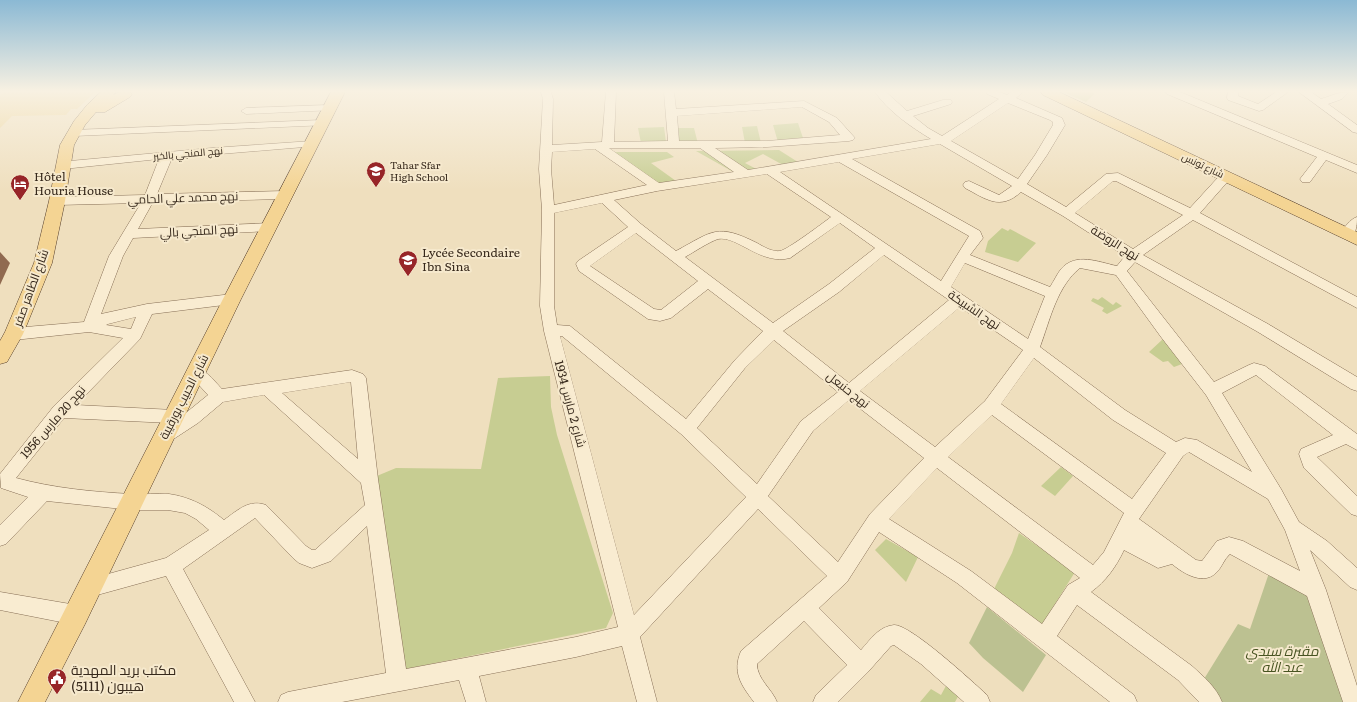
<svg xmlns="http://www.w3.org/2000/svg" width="1357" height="702" font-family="Literata,Cairo,serif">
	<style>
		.green { fill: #c7cd92 }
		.sand { fill: #ecd499 }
		.cemetery { fill: #bcc191 }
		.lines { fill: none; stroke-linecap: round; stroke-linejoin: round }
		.minor-casing { stroke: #876f56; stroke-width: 1 }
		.major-casing { stroke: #543d2b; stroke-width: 1 }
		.minor { fill: #f9ecd1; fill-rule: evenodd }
		.major { fill: #f4d493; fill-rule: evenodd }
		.shaded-wall { fill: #906a50 }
		.labels { text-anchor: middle; stroke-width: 4; stroke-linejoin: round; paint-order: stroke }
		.far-street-label { font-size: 10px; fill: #36281b; stroke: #f6e9cd }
		.far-poi-label { font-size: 10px; fill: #36281b; stroke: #f6e9cd; text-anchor: start }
		.poi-label { font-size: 12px; fill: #36281b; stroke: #f6e9cd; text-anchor: start }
		.street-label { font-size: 12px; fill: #36281b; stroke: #f6e9cd }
		.near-park-label { font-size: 14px; font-style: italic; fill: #475321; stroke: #f6e9cd }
		.near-poi-label { font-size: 14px; fill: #36281b; stroke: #f6e9cd; text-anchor: start }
	</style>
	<rect width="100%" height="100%" fill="#efdfbe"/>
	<path class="green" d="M1063 92H1092L1095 93 1086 102Z
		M798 123 804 141 778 142 773 125Z
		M757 126 761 143H745L742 127Z
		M664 127 666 142 641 143 638 128Z
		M675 128H694L698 144H678Z
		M779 150 801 164 783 165 763 154 745 163 760 171 735 173 696 151Z
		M610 152H667L674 157 651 163 676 181 655 185Z
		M1002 228 1008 231 1010 229 1036 243 1018 262 985 252 988 241Z
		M1102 297 1113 305 1116 302 1122 306 1107 314 1102 311 1104 308 1091 301 1093 298 1098 300Z
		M1163 339 1182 364 1174 367 1168 361 1163 362 1149 352Z
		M550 376 551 407 557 435 613 613 606 628 406 669 372 478 396 468 481 469 498 378Z
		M1061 467 1073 476 1055 496 1041 486Z
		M1019 533 1075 572 1038 631 991 595 1012 553Z
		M886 539 918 557 906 582 875 550Z
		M947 684 961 691 955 702H920L931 689 941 695Z"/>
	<path class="sand" d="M4 92H95L77 109H71L66 115 12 116 0 128V95Z"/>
	<path class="cemetery" d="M1269 573 1306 594 1344 702H1221L1204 679 1238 624 1250 629Z
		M987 607 1046 655 1023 692 983 658 969 643Z"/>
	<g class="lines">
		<g class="minor-casing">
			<path id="minor" d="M541 92H551L553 99 552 145 602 142 606 92H616L614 142 668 141 664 92H674L676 109 804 101 837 118 855 138 853 140 849 141 767 147 715 148 748 170 931 139C911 127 888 111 875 92H886L907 111 943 100H951L952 102 951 104 913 116 928 128 942 136 999 99 987 94 986 92H1000L1007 95 1011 92H1023L1016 98 1062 118 1065 125 1047 155 1027 184 1066 207 1106 174 1118 173 1190 208 1222 173H1230L1232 176 1230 179 1200 213 1357 297V308L1193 220 1143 255 1268 324 1357 377V391L1351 389 1258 332 1135 262 1127 271 1214 382 1249 365 1254 363 1265 366 1357 434V450L1346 444 1317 457 1357 496V516L1351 514 1304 468 1299 454 1301 449 1333 435 1256 375 1222 393 1281 489 1299 522 1327 541 1357 568V590L1350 587 1310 550 1326 590 1357 686V702H1343L1307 596 1230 554C1224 559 1222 567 1217 572 1204 586 1184 574 1172 564L1158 568 1124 550C1116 567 1106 581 1091 592L1192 666C1204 677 1216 687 1222 702H1199L1178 680 1077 605 1057 636 1134 695 1137 702H1110L957 583 879 532 847 582 819 608 861 650C871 639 878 627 894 625 910 624 973 682 987 695L990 702H964L921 664 894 645 891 646 868 672 838 702H813L816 695 847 665 804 621 757 664C757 679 772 689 777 702H754C741 685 732 672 741 651L827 576 758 509 640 637 657 702H637L622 646 576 657 479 676 486 702H466L459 680 342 702H278L281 695 288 692 386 673 367 526 331 561 312 568 299 563 293 558 255 518 183 569 255 702H234L166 576 90 597 83 595 80 588 83 581 90 579 166 558 209 530 196 519 185 513 168 510H132L47 501 6 544 0 546V525L28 497 1 488 0 474 54 406 123 338 89 332 14 340 9 338 7 334 9 330 14 328 84 322 109 256 141 203 57 205 53 204 51 201 53 198 57 197 145 195 159 159 63 169 59 168 57 165 59 162 212 148 312 141 316 142 318 144 316 146 172 158 157 194 285 191 289 192 291 195 289 198 285 199 153 202 138 229 270 223 275 224 276 227 275 230 270 231 133 238 123 256 101 314 147 304 232 294 237 295 239 299 237 303 232 304 152 314 140 339 76 405 174 410 180 412 182 416 208 395 188 373 191 369C203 365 214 381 222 389L352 370 363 374 366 378 378 479 406 669 576 637 618 627 544 331 540 306 542 210 539 169 543 99ZM1008 103 1050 120 1053 122V125L1035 155 1018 179 951 141ZM802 107 829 122 840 135 767 141H679L677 116ZM940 144 1012 186 999 195 969 181 965 182 963 185 965 188C986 199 1000 211 1021 192L1063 216 1125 256 1117 266C1098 262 1076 252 1061 269 1057 274 1054 281 1050 287L970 255 983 238 980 231 852 159ZM609 148H700L734 172 659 183ZM595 149 647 185 554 205 551 169 552 152ZM839 162 969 236 941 281 780 172ZM767 174 831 217C823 223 787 250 780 251 772 252 764 247 757 243 717 223 713 231 676 251L641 224 614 200 657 191ZM1113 181H1116L1183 215 1133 249 1075 213ZM602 203 628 227 578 261 576 264 579 271 648 319 660 321 671 318 708 289 763 331 735 360 686 419 570 326 557 325 554 306V213ZM840 223 875 248 829 284 773 323 685 257C694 252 709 242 718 239 737 235 761 266 790 258ZM636 233 698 281 661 310 654 309 590 266ZM884 255 949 300 849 383 783 331 839 292ZM965 263 1045 296 1028 339 951 287ZM1080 268 1116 275 1161 337 1206 395 1252 472 1197 440 1185 438 1176 442 1125 410 1040 347C1050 320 1057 286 1080 268ZM960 307 1023 350 985 401 935 447 860 391ZM136 317 131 329 106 325 108 324ZM560 336H562L681 434 746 497 634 615ZM774 340 838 392 801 421 757 484 697 428 745 368ZM1034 358 1113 420 1166 453 1132 499 1001 404ZM351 382 358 459 282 393ZM264 395 361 483 365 505 315 550H312L306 546 266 505C249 499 238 510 224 520 207 506 190 497 169 494 157 493 144 495 132 494 93 492 53 488 16 478L64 418 171 423 157 432 155 437 157 442 163 444 169 442 198 423 223 402ZM849 400 924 458 870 514 838 562 768 496 813 431ZM992 415 1124 513 1104 552 1093 565 948 457ZM1189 452 1268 499 1285 530 1300 571 1243 541 1229 537 1217 541 1202 561 1196 560 1139 519 1183 456ZM937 468 1080 578 1068 585 1042 624 971 571 889 519Z
				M1166 92H1180L1357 165V173L1326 160 1310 182H1302L1300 179 1317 157 1167 94Z
				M1228 92H1238V96L1258 104 1276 92H1288L1263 110 1259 111 1228 100 1227 98Z
				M1299 92H1311L1321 99C1331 96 1338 92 1349 92L1342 99 1328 104 1357 125V133L1353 132Z
				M330 105 335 108 334 110 246 114 241 111 246 108Z
				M323 120 327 121 329 123 327 125 74 136 70 135 68 133 70 131 74 130Z
				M1357 217C1357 227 1356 241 1342 237L1340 234C1344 228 1350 219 1357 217Z
				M0 592 76 605 83 608 86 615 83 622 76 625 0 610Z"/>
		</g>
		<g class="major-casing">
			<path id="major" d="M101 92H116L113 95 119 92H130L132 94 130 97 105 112H96L85 125 74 145 65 201 52 263 23 334 7 362 0 364V341L5 332 34 263 49 201 60 145 74 121 87 105Z
				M331 92H345L241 299 85 624 45 702H18L223 299Z
				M1041 92H1059L1357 232V245L1043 95Z"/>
		</g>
		<use href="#minor" class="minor"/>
		<use href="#major" class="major"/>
	</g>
	<path class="shaded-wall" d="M0 252 10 263 0 285Z"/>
	<linearGradient id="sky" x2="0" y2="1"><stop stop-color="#8bb9d4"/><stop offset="0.48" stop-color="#f8f1e2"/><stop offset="1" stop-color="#f8f1e2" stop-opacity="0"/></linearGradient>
	<rect width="1357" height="190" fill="url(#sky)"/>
	<defs>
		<g id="school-pin" transform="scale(1)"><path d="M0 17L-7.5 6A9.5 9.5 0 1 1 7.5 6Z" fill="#972528" stroke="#f6e9cd"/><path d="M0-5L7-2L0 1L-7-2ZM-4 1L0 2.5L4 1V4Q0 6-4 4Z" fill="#fff"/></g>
		<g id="hotel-pin" transform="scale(1)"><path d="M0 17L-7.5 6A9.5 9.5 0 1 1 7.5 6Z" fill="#972528" stroke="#f6e9cd"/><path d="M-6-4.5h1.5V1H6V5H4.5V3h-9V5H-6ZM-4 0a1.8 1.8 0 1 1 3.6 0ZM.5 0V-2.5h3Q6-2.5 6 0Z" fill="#fff"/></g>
		<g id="civic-pin" transform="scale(1)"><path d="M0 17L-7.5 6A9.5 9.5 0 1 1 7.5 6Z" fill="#972528" stroke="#f6e9cd"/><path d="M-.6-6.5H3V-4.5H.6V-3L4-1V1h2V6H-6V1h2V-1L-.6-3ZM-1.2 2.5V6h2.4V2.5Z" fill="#fff"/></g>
	</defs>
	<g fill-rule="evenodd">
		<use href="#school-pin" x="376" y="171"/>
		<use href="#hotel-pin" x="20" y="184"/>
		<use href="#school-pin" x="408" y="260"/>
		<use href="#civic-pin" x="57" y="678"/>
	</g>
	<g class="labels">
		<g class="far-street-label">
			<text transform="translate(188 153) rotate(-5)" y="4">نهج المنجي بالخير</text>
			<text transform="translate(1203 165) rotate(25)" y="4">شارع تونس</text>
		</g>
		<g class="far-poi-label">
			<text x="390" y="169">Tahar Sfar<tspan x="390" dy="12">High School</tspan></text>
		</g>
		<g class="poi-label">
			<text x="34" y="181">Hôtel<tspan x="34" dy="14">Houria House</tspan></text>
			<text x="422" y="257">Lycée Secondaire<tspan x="422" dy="14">Ibn Sina</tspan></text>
		</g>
		<g class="street-label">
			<text transform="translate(183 198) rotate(-2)" y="4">نهج محمد علي الحامي</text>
			<text transform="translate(199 231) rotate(-3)" y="4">نهج المنجي بالي</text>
			<text transform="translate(1115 243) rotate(32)" y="4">نهج الروضة</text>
			<text transform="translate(31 288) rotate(-70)" y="4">شارع الطاهر صفر</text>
			<text transform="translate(974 310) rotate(34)" y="4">نهج الشبيكة</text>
			<text transform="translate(848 390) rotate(38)" y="4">نهج حنبعل</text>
			<text transform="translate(184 397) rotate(-63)" y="4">شارع الحبيب بورقيبة</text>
			<text transform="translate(570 404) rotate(75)" y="4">شارع 2 مارس 1934</text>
			<text transform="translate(53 422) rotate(-49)" y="4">نهج 20 مارس 1956</text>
		</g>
		<g class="near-park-label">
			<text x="1282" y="656">مقبرة سيدي<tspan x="1282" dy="16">عبد الله</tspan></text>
		</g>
		<g class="near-poi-label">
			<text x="71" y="675">مكتب بريد المهدية<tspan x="71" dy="16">هيبون (5111)</tspan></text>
		</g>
	</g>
</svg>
